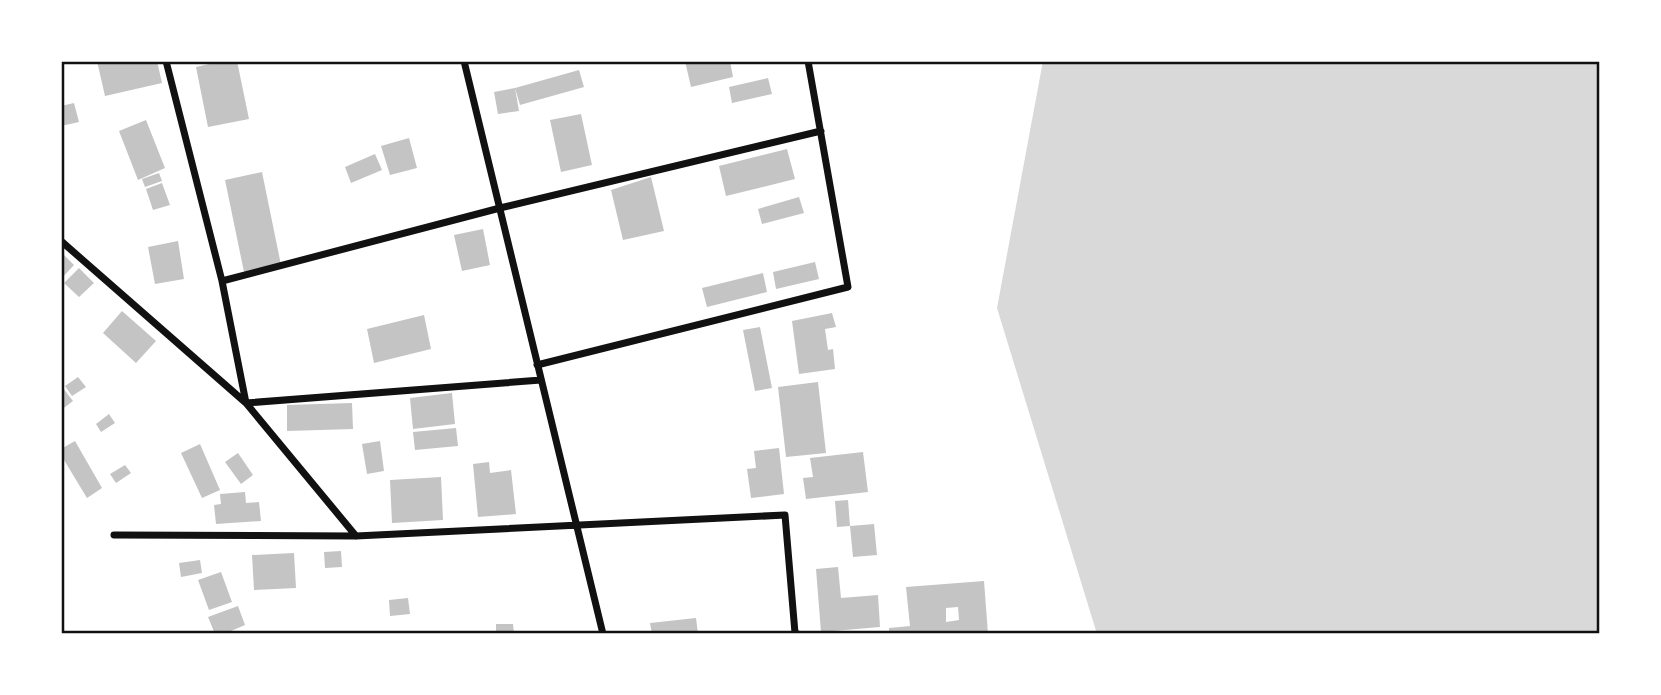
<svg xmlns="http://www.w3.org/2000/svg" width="1661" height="695" font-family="'Fira Sans',sans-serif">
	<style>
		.water { fill: #d9d9d9 }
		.building { fill: #c4c4c4; fill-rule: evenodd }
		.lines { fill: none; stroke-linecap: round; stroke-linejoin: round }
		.minor { stroke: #111; stroke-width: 7 }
		.neatline { fill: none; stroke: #111; stroke-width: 2.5 }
	</style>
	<rect width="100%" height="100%" fill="#fff"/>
	<path class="water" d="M1043 61H1600V634H1097L997 308Z"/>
	<path class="building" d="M97 61H157L162 83 105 96Z
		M222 61H237L249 119 208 127 196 67Z
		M685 61H730L733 77 691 87Z
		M579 70 584 87 520 105 515 88Z
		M768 78 772 94 732 103 729 87Z
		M515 88 519 111 498 114 494 92Z
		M74 103 79 122 61 126V106Z
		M581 114 592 165 561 172 550 120Z
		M146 120 165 168 138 180 119 131Z
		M409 138 417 168 390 175 381 146Z
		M787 149 795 179 726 196 719 166Z
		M375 154 382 170 351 183 345 167Z
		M262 172 281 265 244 272 225 180Z
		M159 173 162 181 145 187 142 179Z
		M651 177 664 231 623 240 611 190Z
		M162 183 170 205 153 210 146 189Z
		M799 197 804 213 762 224 758 209Z
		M483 229 490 265 462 271 454 235Z
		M178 241 184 279 155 284 148 247Z
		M61 252 74 265 61 279Z
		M815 262 819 279 776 289 773 272Z
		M79 268 94 283 79 297 64 283Z
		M763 273 767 292 707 307 702 288Z
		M122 311 156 341 136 363 103 333Z
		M832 313 836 327 825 329 828 350 833 349 835 369 799 374 792 321Z
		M424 315 431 349 374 363 367 329Z
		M760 327 772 388 755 391 743 330Z
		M78 377 86 387 72 396 65 386Z
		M818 382 826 453 786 457 778 387Z
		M63 388 73 401 61 410V389Z
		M452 393 455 424 413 429 410 398Z
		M352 403 353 429 287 431V405Z
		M109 414 115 423 101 432 96 424Z
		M456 428 458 446 415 450 413 432Z
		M75 441 102 488 87 498 61 455V449Z
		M380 441 384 471 367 474 362 444Z
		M200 444 220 490 202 498 181 453Z
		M779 448 784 494 751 498 747 469 756 468 754 451Z
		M863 452 868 492 806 499 803 478 813 477 810 458Z
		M238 453 253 475 241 484 225 462Z
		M489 462 490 473 511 470 516 514 478 517 473 464Z
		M125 465 131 473 116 483 110 474Z
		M441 477 443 520 392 523 390 480Z
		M245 492 246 503 259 502 261 521 216 524 214 505 221 504 220 494Z
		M848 500 850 526 837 527 835 501Z
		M874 524 877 555 853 557 850 526Z
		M341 551 342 567 325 568 324 552Z
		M294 553 296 588 254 590 252 555Z
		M200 560 202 573 181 577 179 563Z
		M838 567 841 598 878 595 880 627 821 632 816 569Z
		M221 572 232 602 209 610 198 580Z
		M984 581 988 634H889V628L910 626 906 587ZM958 607 959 620 946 622V608Z
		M408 598 410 614 390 616 389 600Z
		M238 606 245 625 224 634H215L208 617Z
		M696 618 698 634H652L650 623Z
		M496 624H513L514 634H496Z"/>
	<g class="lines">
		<path class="minor" d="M166 61 222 281 246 403 541 380
			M464 61 603 634
			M61 241 246 403 356 536
			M222 281 500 208 821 131
			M537 365 848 287 808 61
			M114 535 356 536 785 515 795 633 798 634"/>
	</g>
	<rect width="1661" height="695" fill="none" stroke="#ffffff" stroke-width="126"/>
	<rect x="63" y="63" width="1535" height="569" class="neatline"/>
</svg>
